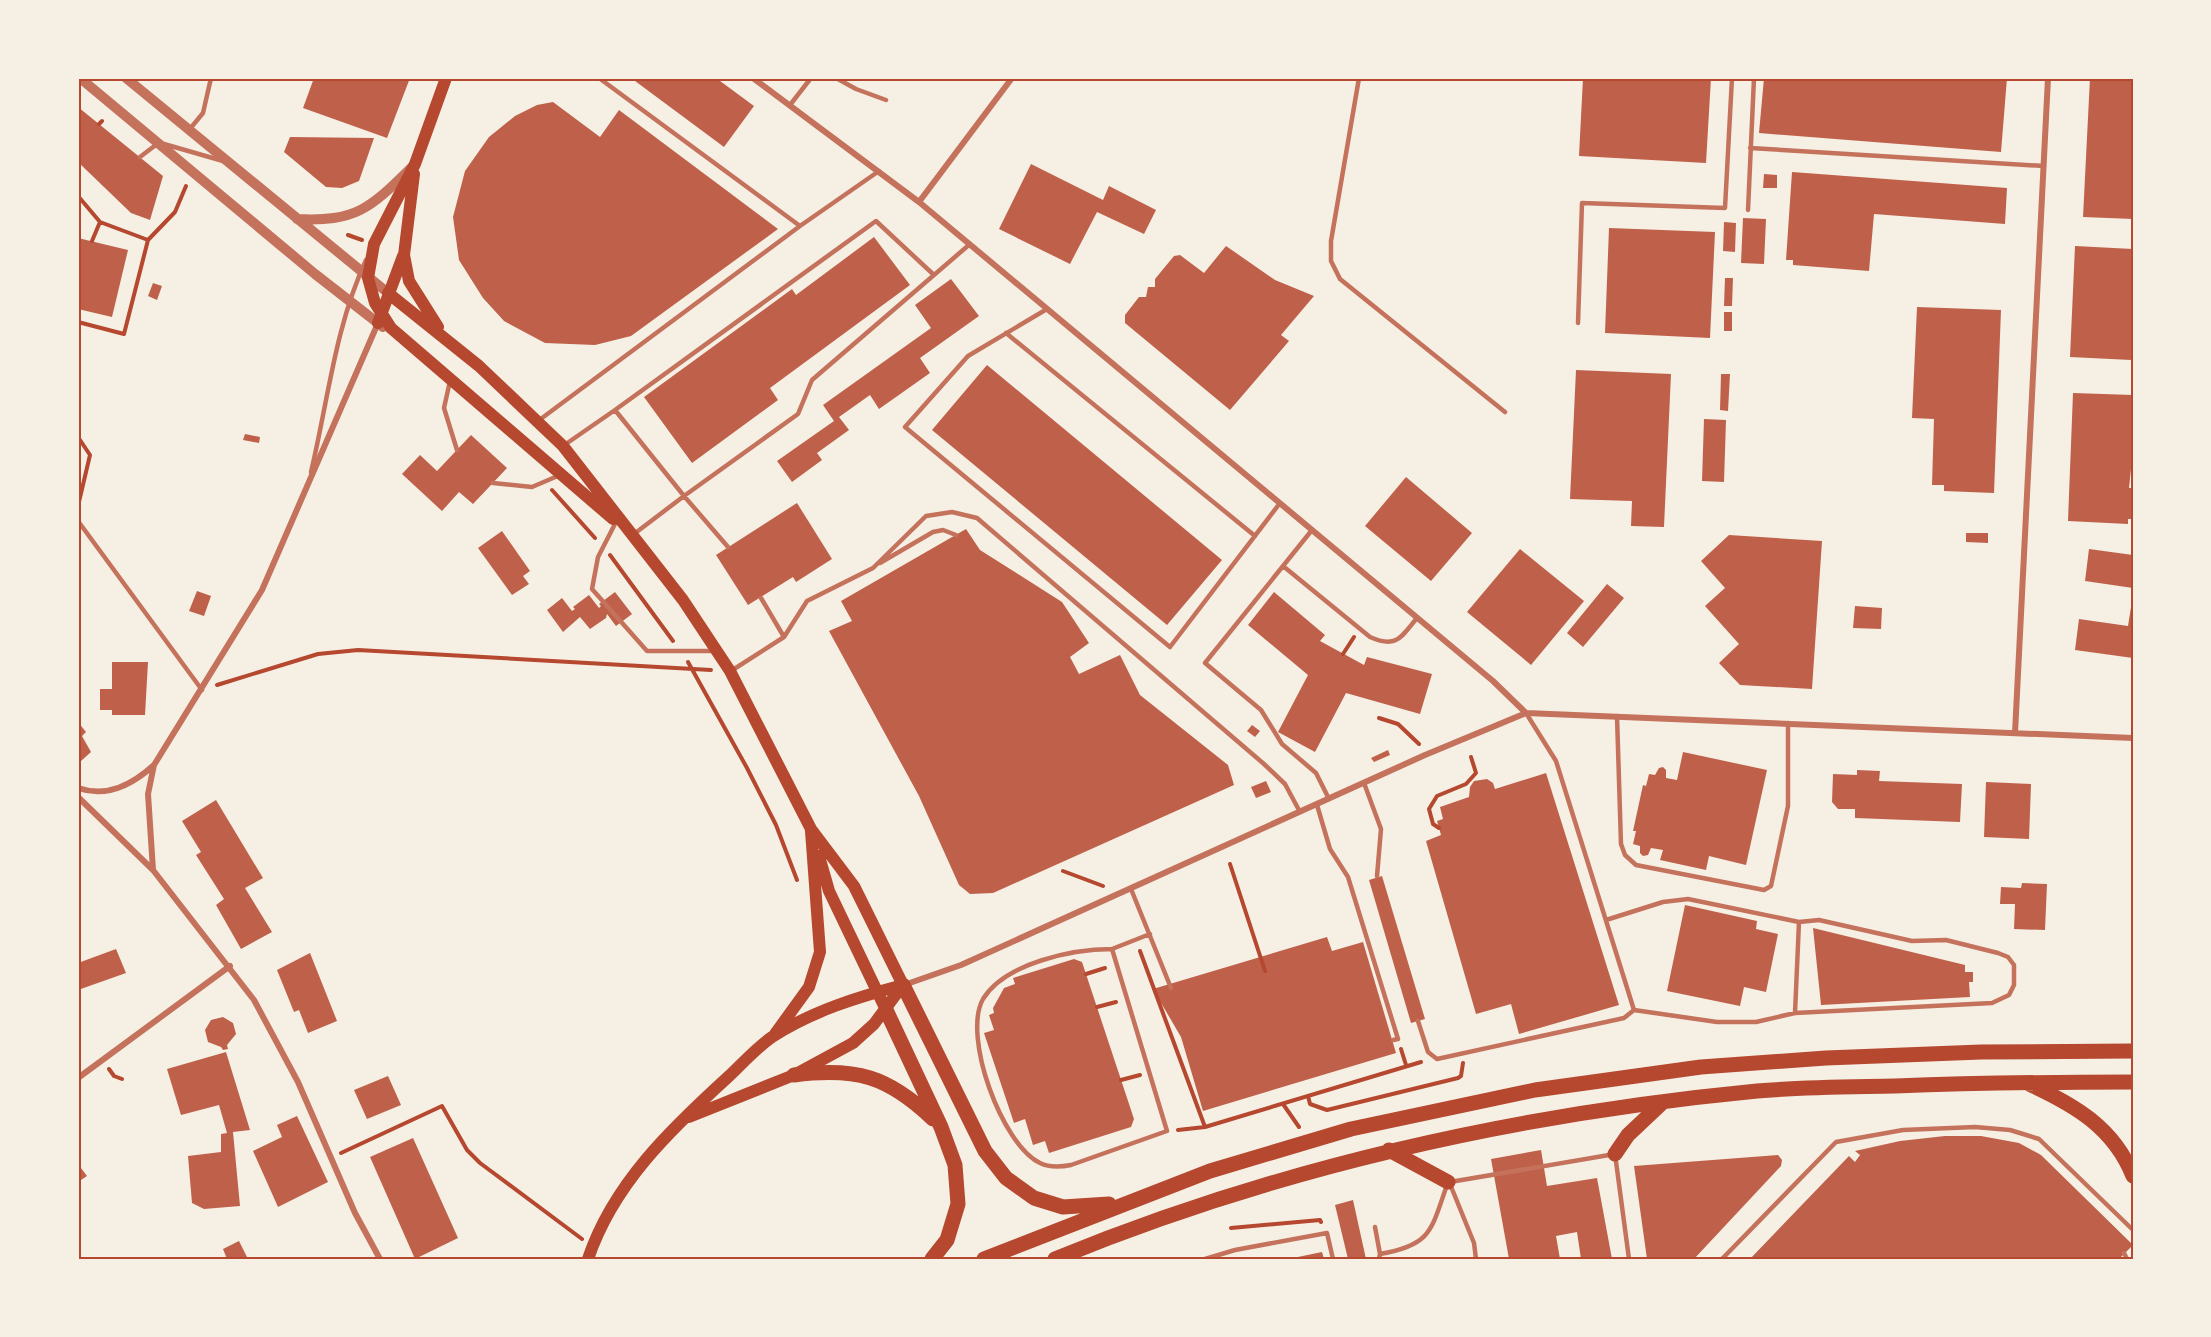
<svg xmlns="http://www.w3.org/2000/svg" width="2211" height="1337" font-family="'Nunito Sans',sans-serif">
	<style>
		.building { fill: #bf614a }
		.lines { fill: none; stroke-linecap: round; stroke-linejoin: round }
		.path { stroke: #b5482f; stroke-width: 4 }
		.service { stroke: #c5725c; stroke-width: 4.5 }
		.minor { stroke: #c5725c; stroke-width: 6 }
		.tertiary { stroke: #c5725c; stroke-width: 10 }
		.secondary { stroke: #b5482f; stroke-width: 12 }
		.primary { stroke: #b5482f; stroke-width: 15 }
		.neatline { fill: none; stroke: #b5482f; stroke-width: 2 }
	</style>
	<rect width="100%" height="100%" fill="#f6efe4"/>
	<path class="building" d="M314 78H410L387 138 303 108Z
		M631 78H716L754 106 724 147Z
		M1583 78H1711L1706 163 1579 156Z
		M1764 78H2007L2001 152 1759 133Z
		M2090 78H2133V219L2083 217Z
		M553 102 600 137 619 110 778 229 631 336 595 345 545 343 504 321 483 298 459 260 453 217 465 171 489 137 515 116 537 105Z
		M78 107 163 176 150 220 131 213 78 162Z
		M290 137 374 138 359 181 342 188 326 187 284 152Z
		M1031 164 1103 200 1109 186 1156 210 1144 234 1097 212 1070 264 999 229Z
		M1792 172 2007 188 2005 224 1874 214 1869 271 1793 265V260H1786Z
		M1764 174 1777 175V188H1763Z
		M1743 218 1766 219 1764 264 1741 263Z
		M1724 222 1736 223 1735 252 1723 251Z
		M1609 228 1715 232 1710 338 1605 333Z
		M874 237 910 285 770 388 778 400 692 463 644 397 792 289 796 295Z
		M78 238 128 250 112 317 78 309Z
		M1226 246 1275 280 1314 296 1281 335 1289 341 1230 410 1125 323V315L1139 297H1146L1148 287H1155V279L1174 256 1180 255 1204 273Z
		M2075 246 2133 249 2131 360 2070 357Z
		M1725 278H1733L1732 306H1724Z
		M951 279 979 316 920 358 930 373 879 409 870 395 839 417 849 430 817 453 822 460 792 482 777 461 834 421 823 405 931 328 915 305Z
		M153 283 162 286 157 300 148 296Z
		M1917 307 2001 310 1994 493 1944 491V485H1932L1934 419 1912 418Z
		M1724 312H1732V331H1724Z
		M987 365 1222 560 1167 625 932 430Z
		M1576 370 1671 374 1664 527 1631 526 1632 501 1570 499Z
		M1721 374H1730L1728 411 1720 410Z
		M2073 393 2133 395V450L2129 488H2133V519H2128V524L2068 521Z
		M1704 419 1726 420 1724 482 1702 481Z
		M245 434 260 437 259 443 243 440Z
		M471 435 507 468 473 504 459 492 442 511 402 474 420 455 437 471Z
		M1406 477 1472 533 1431 581 1365 526Z
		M797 503 832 559 796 582 793 577 748 605 716 555Z
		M966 529 980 550 1062 602 1089 643 1070 657 1079 674 1120 655 1140 695 1228 765 1234 785 993 893 970 894 959 885 919 796 829 631 852 621 841 601Z
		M502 531 530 571 523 576 529 584 512 595 478 548Z
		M1966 533H1988V543L1966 542Z
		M1729 535 1822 541 1812 689 1740 685 1719 663 1739 644 1705 606 1725 588 1701 561Z
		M1520 549 1584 601 1531 665 1467 612Z
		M2089 549 2133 555V588L2085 581Z
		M1607 584 1624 598 1583 647 1567 633Z
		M197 591 211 596 204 616 189 611Z
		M615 592 632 614 616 626 607 614 606 618 590 629 580 617 563 632 547 610 562 598 572 611 575 609 573 607 589 595 599 608 601 606 599 604Z
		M1274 592 1325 635 1320 641 1364 665 1367 657 1432 674 1420 714 1346 693 1315 752 1278 732 1308 675 1248 625Z
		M2132 601 2133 658 2075 650 2079 619 2128 626Z
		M1855 606 1882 608 1881 629 1853 628Z
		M112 662H148L145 715H112V710H100V689H112Z
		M78 722 86 732 82 736 91 752 81 761 78 759Z
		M1252 725 1260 731 1255 737 1247 731Z
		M1388 750 1390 755 1374 762 1371 758Z
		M1683 752 1767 770 1746 865 1709 856 1706 870 1660 860 1663 850 1651 848 1648 855 1643 856 1640 853V846L1633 844 1636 831H1633L1643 785 1646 786 1649 774 1655 775 1659 768 1663 767 1666 770V778L1677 780Z
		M1857 770 1880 771 1879 781 1962 784 1960 822 1855 818V809H1838L1832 802 1833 774 1857 775Z
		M1546 773 1619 1005 1519 1034 1511 1004 1476 1014 1426 841 1441 835 1437 821 1443 819 1440 807 1469 797 1470 787 1474 781 1487 779 1493 783 1495 789Z
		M1266 781 1271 792 1256 798 1251 787Z
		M1986 782 2031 784 2029 839 1984 837Z
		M216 800 263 878 245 888 272 932 241 949 216 905 224 899 196 855 201 852 182 821Z
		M1382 876 1425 1019 1411 1023 1369 880Z
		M2022 883 2047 884 2045 930 2014 929 2015 904H2000L2001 887 2021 888Z
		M1685 905 1757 921 1756 929 1778 934 1766 992 1744 987 1740 1006 1667 991Z
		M1813 928 1965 965V972H1973V982H1969L1970 997 1821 1005Z
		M1327 937 1332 951 1363 942 1396 1053 1203 1111 1181 1037 1153 989Z
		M116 949 126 973 78 990V963Z
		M310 953 337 1021 308 1033 299 1010 294 1012 277 970Z
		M1074 959 1082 962 1134 1119 1131 1127 1049 1153 1045 1141 1033 1145 1025 1119 1014 1123 984 1033 994 1030 989 1015 994 1013 993 1008 1004 988 1015 984 1013 978Z
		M223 1017 233 1023 236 1034 227 1045 228 1049 223 1050 221 1047 208 1042 205 1030 211 1020Z
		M226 1052 250 1130 233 1132 240 1206 204 1209 192 1203 188 1156 221 1152V1134L227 1133 219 1105 181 1115 167 1069Z
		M388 1076 401 1105 367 1119 354 1090Z
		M297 1116 328 1182 278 1207 253 1151 282 1137 277 1125Z
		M1945 1136H1981L2019 1143 2041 1155 2133 1245 2119 1259H1750L1849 1156 1855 1162 1860 1155 1855 1151 1900 1141Z
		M413 1138 458 1238 415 1259 370 1157Z
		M1541 1150 1547 1186 1597 1178 1612 1259H1581L1577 1232 1556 1236 1560 1259H1509L1491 1159Z
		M1778 1155 1782 1160 1781 1166 1694 1259H1647L1634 1166Z
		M78 1164 87 1176 78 1182Z
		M1353 1200 1366 1259H1348L1335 1205Z
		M239 1241 248 1259H227L223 1249Z
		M1322 1252 1324 1259H1293V1258Z"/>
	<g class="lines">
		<path class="path" d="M99 124 102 121
			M78 196 100 222 148 240
			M348 235 362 240
			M92 241 100 222
			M78 322 124 334 148 240 175 212 186 186
			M78 437 90 455 78 506
			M552 490 595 538
			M610 555 673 641
			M1343 654 1354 637
			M688 662 747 768 776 825 797 880
			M217 685 318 654 358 650 711 670
			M1379 718 1398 724 1419 744
			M1439 828 1433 824 1429 809 1437 796 1466 784 1476 773 1471 757
			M1230 864 1265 971
			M1063 871 1103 886
			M1140 951 1205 1127
			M1086 974 1105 968
			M1097 1007 1116 1002
			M1401 1049 1406 1065
			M109 1069 114 1076 122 1079
			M1121 1080 1140 1075
			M1308 1096 1310 1104 1327 1110 1458 1078 1461 1076 1463 1063
			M1283 1104 1299 1127
			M1178 1130 1205 1127 1421 1062
			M341 1153 442 1106 467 1150 480 1163 582 1239
			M1231 1228 1320 1220 1321 1222"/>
		<path class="service" d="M599 78 800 226
			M836 78 856 89 886 100
			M1359 78 1331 241V261L1340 279 1505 412
			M790 105 811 78
			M189 130 203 113 211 78
			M164 144 223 161
			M1750 148 2044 166
			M140 157 157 144
			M1748 210 1754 78
			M934 275 876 221 615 410 684 496 798 414 812 380 970 244
			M1047 309 968 356 905 427 1170 647 1280 503
			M1578 323 1582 203 1725 208 1732 78
			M1006 333 1255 536
			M450 381 444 408 457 450
			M538 421 800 226 879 171
			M563 446 615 410
			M311 472C328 401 335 327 366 260
			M493 483 532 487 560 475
			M78 521 202 690
			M616 522 598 557 592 589 647 651H714
			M1312 530 1205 663 1261 710 1282 744 1316 773 1329 799
			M634 534 684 496 728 547
			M880 563 933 532 943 530 956 535
			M1283 566 1370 637C1397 649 1401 637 1417 618
			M761 598 784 637
			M731 671 784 637 807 601 873 568 926 516 952 512 977 518 1264 764 1285 784 1300 812
			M1526 713 1556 761 1634 1010
			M1617 716 1621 844 1625 855 1636 865 1764 890 1771 886 1788 806V723
			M1364 783 1381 829 1377 876
			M1317 805 1330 849 1348 877 1398 1039 1393 1040
			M1131 889 1171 988
			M1112 949C1073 949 1005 963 983 999 962 1036 1002 1145 1040 1163 1050 1168 1061 1167 1071 1165L1167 1131 1112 949 1150 934
			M1795 1013 1799 922
			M1418 1021 1428 1052 1437 1059 1624 1018 1634 1010 1717 1022H1756L1795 1013 1992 1003 2009 995 2014 985V965L2008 957 1998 953 1946 940 1912 941 1819 920 1799 922 1688 899 1663 902 1606 920
			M1450 1182 1615 1154 1629 1259
			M1450 1184 1474 1243 1476 1259
			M1375 1227 1380 1254
			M2124 1253 2127 1259
			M1205 1259 1235 1250 1327 1233 1333 1259
			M1379 1259 1380 1254C1432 1245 1431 1230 1447 1185
			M1722 1259 1836 1142 1903 1130 1975 1127 2010 1130 2039 1139 2133 1230"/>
		<path class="minor" d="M753 78 919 202 1493 681 1526 713
			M919 202 1012 78
			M2015 733 2048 78
			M78 788C107 798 132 785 154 765
			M78 797 153 870 254 1000 298 1082 355 1213 380 1259
			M153 870 148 794 154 765 262 590 378 323
			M904 985 961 965 1425 755 1526 713 2133 738
			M78 1078 230 966"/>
		<path class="tertiary" d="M80 78 315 274 383 327
			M126 78 388 293
			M297 219C357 222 370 208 411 168"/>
		<path class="secondary" d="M446 78 415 164 374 244 368 278 375 303 391 328 613 519
			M414 174 404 255 409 281 438 327
			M388 293 479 366 563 446 683 600 730 671 811 829 854 886 903 985
			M378 323 403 256
			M819 856 829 891 886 1010
			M775 1034 809 987 820 952 811 831
			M689 1117 794 1075 853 1043 874 1024 903 985
			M588 1259C613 1184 671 1129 728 1077 742 1064 756 1048 772 1037 812 1011 858 997 903 985"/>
		<path class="primary" d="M903 985 985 1151 1006 1178 1034 1198 1063 1207 1109 1204
			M886 1010 941 1127 955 1165 958 1204 947 1240 932 1259
			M794 1075C856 1067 888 1076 933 1119
			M2029 1084C2075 1105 2114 1128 2133 1176
			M1389 1150 1448 1182
			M1615 1154 1628 1135 1663 1102
			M984 1259 1210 1171 1351 1129 1535 1090 1701 1067 1826 1058 1981 1052 2133 1051
			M1055 1259C1279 1167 1517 1114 1757 1091 1803 1087 1849 1087 1895 1086 1975 1083 2054 1082 2133 1082"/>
	</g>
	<rect width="2211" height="1337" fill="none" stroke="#f6efe4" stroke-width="159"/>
	<rect x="80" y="80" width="2052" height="1178" class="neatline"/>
</svg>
